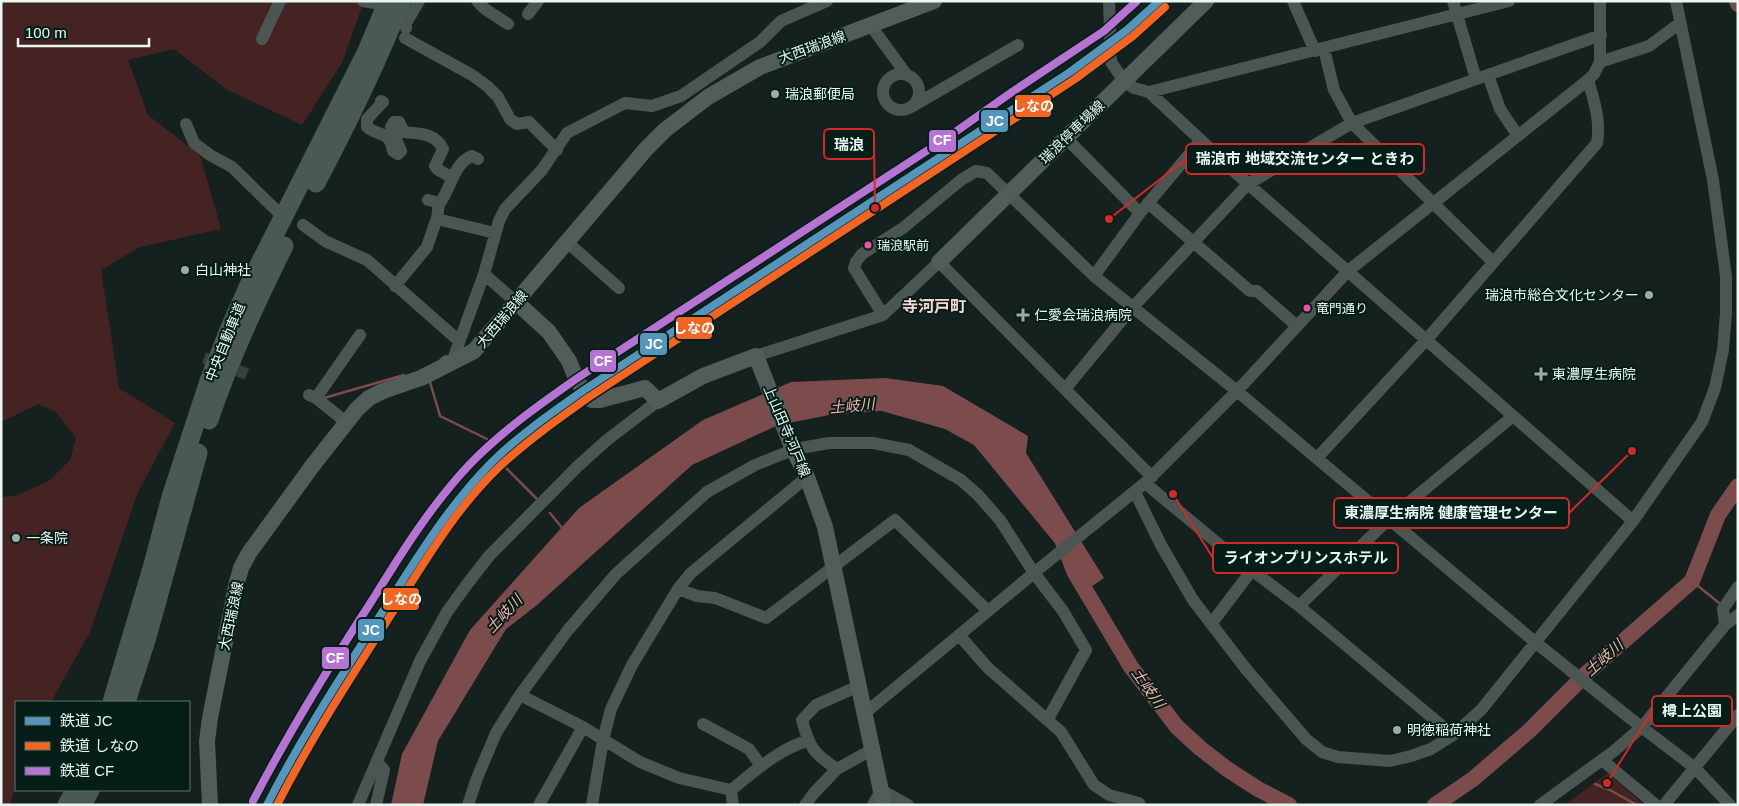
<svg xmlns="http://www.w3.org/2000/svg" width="1739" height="806" font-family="Arial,'Noto Sans JP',sans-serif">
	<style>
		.green { fill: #452322 }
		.water { fill: #7b4c4b }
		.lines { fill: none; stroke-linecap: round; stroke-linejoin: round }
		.stream { stroke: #7b4c4b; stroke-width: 2.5 }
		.river { stroke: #7b4c4b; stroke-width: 16 }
		.minor-tunnel { stroke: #34413e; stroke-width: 12; stroke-dasharray: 12 6; stroke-linecap: butt }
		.minor { stroke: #4b5552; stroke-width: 12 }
		.major { stroke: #505d5a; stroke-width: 16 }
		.highway { stroke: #4b5955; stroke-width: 19 }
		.rail-1-casing { stroke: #051e18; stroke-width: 11 }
		.rail-2-casing { stroke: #051e18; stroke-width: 11 }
		.rail-3-casing { stroke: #051e18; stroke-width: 11 }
		.rail-1 { stroke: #5495bc; stroke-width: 8 }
		.rail-2 { stroke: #f26522; stroke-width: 8 }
		.rail-3 { stroke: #b673d3; stroke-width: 8 }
		.poi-dot { fill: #9eaca8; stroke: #051e18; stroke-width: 2 }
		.bus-dot { fill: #f54da8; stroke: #051e18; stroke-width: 2 }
		.labels { text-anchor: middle; stroke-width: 4; stroke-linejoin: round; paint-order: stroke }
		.bus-label { font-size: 13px; fill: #e9f7f3; stroke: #051e18; text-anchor: start }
		.street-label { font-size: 14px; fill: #e9f7f3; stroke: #051e18 }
		.poi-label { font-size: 14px; fill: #e9f7f3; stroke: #051e18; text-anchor: start }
		.water-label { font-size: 15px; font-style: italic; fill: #f7b1af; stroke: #051e18 }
		.quarter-label { font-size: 16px; font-weight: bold; fill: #fbd8d6; stroke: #051e18 }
		.leader { fill: none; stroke: #d62828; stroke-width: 2 }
		.callout-dot { fill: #d62828; stroke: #051e18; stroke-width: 2 }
		.callout { fill: #051e18; stroke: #d62828; stroke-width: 2 }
		.callout-label { font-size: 15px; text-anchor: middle; font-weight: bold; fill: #e9f7f3 }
		.line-badge { stroke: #051e18; stroke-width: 2 }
		.badge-label { font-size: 14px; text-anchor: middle; font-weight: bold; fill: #fff }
	</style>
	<rect width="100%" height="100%" fill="#14211e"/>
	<path class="green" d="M1 1H364L342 63 302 125 226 89 174 49 128 60 148 115 200 155 221 229 140 247 101 270 119 388 175 423 138 492 90 632 51 702H16V784L10 805H1V497L16 496 50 480 70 460 76 438 55 411 38 404 1 422Z
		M1608 773 1644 805H1564Z"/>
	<path class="water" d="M885 378 943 386 1028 436 1026 453 1104 578 1091 587 974 445 945 429 836 398 692 465 537 605 506 629 438 741 423 805H391L402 754 470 630 579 508 703 420 791 382Z"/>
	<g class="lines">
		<path class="stream" d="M441 359 446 356
			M430 382 440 416 487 439
			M324 398 404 375
			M499 461 536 498
			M550 513 563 529
			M1692 581 1719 603
			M1595 784 1608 789 1637 805"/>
		<path class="river" d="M1737 1 1738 4
			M788 415 829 407 878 403
			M1063 542 1075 573 1131 667 1177 727 1200 748 1227 769 1258 789 1289 805
			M1435 805 1473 779 1529 731 1587 673 1692 581 1718 515 1738 486"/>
		<path class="minor-tunnel" d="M204 358 247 374"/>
		<path class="minor" d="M363 1 375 3
			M477 1 485 9 508 24
			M1109 1 1111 62 1124 81 1134 88 1149 92 1509 1
			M1293 1 1315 51
			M1453 1 1476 79
			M528 14 538 1
			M871 26 906 74
			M406 28V23L419 1
			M405 38 472 75 487 86 498 97 510 119 517 124 529 122 557 150
			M262 39 280 1
			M1324 49 1334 90 1352 123 1493 262
			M1600 62 1649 46 1680 23
			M883 92a18 18 0 1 1 36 0a18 18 0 1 1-36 0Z
			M1488 75 1500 109 1518 136
			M1149 92 1248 184 1633 521
			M381 101 383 102 367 119V127C380 138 389 129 393 151L398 154 401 151 391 127 394 122H399L404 132C418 134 435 132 443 149L435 166 437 169 451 177
			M911 107 1018 45
			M186 124 194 143 210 155 232 167 278 212
			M1066 138 1140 213
			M1148 203 1250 291H1257L1297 326
			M439 204C450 192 453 163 472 156L478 159
			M437 218 441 220 495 233
			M303 225 325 241 367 260 374 266 459 341
			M567 242 619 288
			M484 274 516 302
			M1094 276 1140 213 1201 140
			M395 286 427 247 437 218 439 204 437 202 428 200
			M883 315 854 268 856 262 862 254 903 228 961 180 976 171 987 173 1094 276 1237 391 1535 642 1631 719 1695 768 1730 805
			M756 356 883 315 939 262 1152 477
			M452 362 484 274 499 221 505 209 542 170 567 133 625 103 652 106 681 96 760 42 781 21 827 1
			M1065 389 1132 308 1248 184 1352 123 1601 35
			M309 395 316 398 346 422
			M316 398 360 335
			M1317 458 1427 339 1597 143C1601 121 1594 101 1588 80
			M1145 483 1233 556 1299 606 1453 735
			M1135 492 1161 545 1193 600 1246 669 1306 739 1322 752 1338 757 1390 761 1411 756 1431 749 1453 735 1481 710 1633 521 1702 422 1715 388 1723 350 1726 313V276L1713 180 1676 1
			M678 589 697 596 715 598 766 618 895 520 988 611
			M1299 606 1389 519 1512 417
			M1211 624 1252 570
			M1725 625 1723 609 1738 587
			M959 635 988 668 1061 732 1094 785 1109 795 1139 803 1140 805
			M520 695 583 727 640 762 679 778 731 790
			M865 713 1040 568 1145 483 1237 391 1348 271 1588 80 1594 74 1600 62V1
			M703 724 749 749 761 766
			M1602 760 1656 805
			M837 769C814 754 809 747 802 720L816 705 859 686
			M731 790C751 774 783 746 808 741
			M731 790 733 805
			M358 805 420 661 447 612 468 583 489 556 578 466 607 440 658 401
			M376 805 384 770 377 762
			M468 805 477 778 496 733 520 695 568 630 616 574 707 492 755 465 795 449 829 443H873L909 450 961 480 978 495 1000 520 1034 573 1063 611 1086 650 1048 719
			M539 805 583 727
			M592 805 603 740 611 709 632 665 678 589 691 573 807 477
			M805 805 814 793 837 769 873 749
			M873 805 881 790 908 805
			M1540 805 1614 751 1642 727 1725 625 1738 615
			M1664 805 1738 715"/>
		<path class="major" d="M939 262 1206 1
			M516 302 549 332 569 361 577 381 592 400H600L645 388 658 401 703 376 756 356 792 447 807 477 825 527 884 805
			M210 805 207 741 210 718 236 586 241 568 249 553 313 465 357 409 369 398 383 391 421 378 474 351 646 149 665 130 708 97 760 67 934 1"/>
		<path class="highway" d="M316 183C347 124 377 64 401 1
			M209 420C229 360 256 302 284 246
			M112 702 153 565 171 497 209 381 229 330 250 283 367 51 388 1
			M126 702 147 637 198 453
			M67 805 75 790
			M82 805 90 790"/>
		<g class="rail-1-casing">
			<path id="rail-1" d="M267 805C300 740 339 680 378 619 414 563 445 510 491 463 518 436 553 412 584 390L1070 72 1127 30 1159 1"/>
		</g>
		<g class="rail-2-casing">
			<path id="rail-2" d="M277 805C311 738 352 676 392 613 424 563 455 509 499 467 527 441 558 419 589 397L1075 79 1133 36 1165 7"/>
		</g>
		<g class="rail-3-casing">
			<path id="rail-3" d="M253 801C289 732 330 665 373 599 402 552 432 504 470 464 502 431 539 405 576 379L951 135 1012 92 1104 31 1137 1"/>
		</g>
		<use href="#rail-1" class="rail-1"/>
		<use href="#rail-2" class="rail-2"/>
		<use href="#rail-3" class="rail-3"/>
	</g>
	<g class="poi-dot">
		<circle cx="775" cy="94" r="5"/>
		<circle cx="185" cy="270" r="5"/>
		<circle cx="1649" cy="295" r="5"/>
		<path d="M1020.5 307.5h5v5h5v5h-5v5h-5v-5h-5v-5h5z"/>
		<path d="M1538.5 366.5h5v5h5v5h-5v5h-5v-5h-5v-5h5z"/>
		<circle cx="16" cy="538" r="5"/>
		<circle cx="1397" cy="730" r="5"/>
	</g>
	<g class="bus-dot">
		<circle cx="868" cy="245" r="4.5"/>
		<circle cx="1307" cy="308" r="4.5"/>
	</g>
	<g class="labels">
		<g class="bus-label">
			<text x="877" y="250">瑞浪駅前</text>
			<text x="1316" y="313">竜門通り</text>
		</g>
		<g class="street-label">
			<text transform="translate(812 47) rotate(-20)" y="5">大西瑞浪線</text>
			<text transform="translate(1072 132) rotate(-44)" y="5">瑞浪停車場線</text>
			<text transform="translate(502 319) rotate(-50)" y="5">大西瑞浪線</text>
			<text transform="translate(225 342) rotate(-68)" y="5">中央自動車道</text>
			<text transform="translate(787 431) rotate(67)" y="5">上山田寺河戸線</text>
			<text transform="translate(231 616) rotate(-78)" y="5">大西瑞浪線</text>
		</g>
		<g class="poi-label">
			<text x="785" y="99">瑞浪郵便局</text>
			<text x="195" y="275">白山神社</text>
			<text x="1639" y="300" text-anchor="end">瑞浪市総合文化センター</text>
			<text x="1034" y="320">仁愛会瑞浪病院</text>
			<text x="1552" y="379">東濃厚生病院</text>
			<text x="26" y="543">一条院</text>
			<text x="1407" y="735">明徳稲荷神社</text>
		</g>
		<g class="water-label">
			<text transform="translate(852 406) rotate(-5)" y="5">土岐川</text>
			<text transform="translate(504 614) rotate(-47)" y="5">土岐川</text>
			<text transform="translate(1604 658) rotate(-42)" y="5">土岐川</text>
			<text transform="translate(1148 688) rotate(55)" y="5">土岐川</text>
		</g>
		<g class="quarter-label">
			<text x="934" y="312">寺河戸町</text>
		</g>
	</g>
	<path class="leader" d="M875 208L874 144M1109 219L1186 159M1632 451L1569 513M1173 494L1213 558M1607 783L1652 711"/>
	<g class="callout-dot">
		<circle cx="875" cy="208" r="5"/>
		<circle cx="1109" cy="219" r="5"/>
		<circle cx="1632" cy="451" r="5"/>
		<circle cx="1173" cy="494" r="5"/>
		<circle cx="1607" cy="783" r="5"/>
	</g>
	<g class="callout">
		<rect x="824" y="129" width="50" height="30" rx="5"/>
		<rect x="1186" y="144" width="238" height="30" rx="5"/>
		<rect x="1334" y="498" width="235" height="30" rx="5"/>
		<rect x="1213" y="543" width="185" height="30" rx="5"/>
		<rect x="1652" y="696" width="80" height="30" rx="5"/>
	</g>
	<g class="callout-label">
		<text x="849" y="150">瑞浪</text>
		<text x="1305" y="164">瑞浪市 地域交流センター ときわ</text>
		<text x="1451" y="518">東濃厚生病院 健康管理センター</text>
		<text x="1306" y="563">ライオンプリンスホテル</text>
		<text x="1692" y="716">樽上公園</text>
	</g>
	<g class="line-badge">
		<rect x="1014" y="94" width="38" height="24" rx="5" fill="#f26522"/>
		<rect x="980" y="109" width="29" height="24" rx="5" fill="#5495bc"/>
		<rect x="928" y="129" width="29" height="24" rx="5" fill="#b673d3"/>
		<rect x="675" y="316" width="38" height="24" rx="5" fill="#f26522"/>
		<rect x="639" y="332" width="29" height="24" rx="5" fill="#5495bc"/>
		<rect x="589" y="349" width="28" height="24" rx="5" fill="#b673d3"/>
		<rect x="382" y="587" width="38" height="24" rx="5" fill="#f26522"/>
		<rect x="357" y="618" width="28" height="24" rx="5" fill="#5495bc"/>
		<rect x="321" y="646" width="29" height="24" rx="5" fill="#b673d3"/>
	</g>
	<g class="badge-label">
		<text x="1033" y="111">しなの</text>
		<text x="995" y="126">JC</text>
		<text x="942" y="145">CF</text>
		<text x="694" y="333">しなの</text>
		<text x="654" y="349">JC</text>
		<text x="603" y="366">CF</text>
		<text x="401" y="604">しなの</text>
		<text x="371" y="635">JC</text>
		<text x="335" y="663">CF</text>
	</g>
	<rect width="1739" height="806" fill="none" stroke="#e9f7f3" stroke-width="5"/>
	<rect x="15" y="701" width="175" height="90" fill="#051e18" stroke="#607570"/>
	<rect x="25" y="717" width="25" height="8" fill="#5495bc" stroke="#607570"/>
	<text x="60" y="726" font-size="15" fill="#e9f7f3">鉄道 JC</text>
	<rect x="25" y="742" width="25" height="8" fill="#f26522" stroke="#607570"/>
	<text x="60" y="751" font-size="15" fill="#e9f7f3">鉄道 しなの</text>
	<rect x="25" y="767" width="25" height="8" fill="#b673d3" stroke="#607570"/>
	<text x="60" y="776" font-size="15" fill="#e9f7f3">鉄道 CF</text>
	<path d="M18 38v8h131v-8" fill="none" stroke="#e9f7f3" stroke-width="2.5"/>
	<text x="25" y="38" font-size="15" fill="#e9f7f3" stroke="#051e18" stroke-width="4" paint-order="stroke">100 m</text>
</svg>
